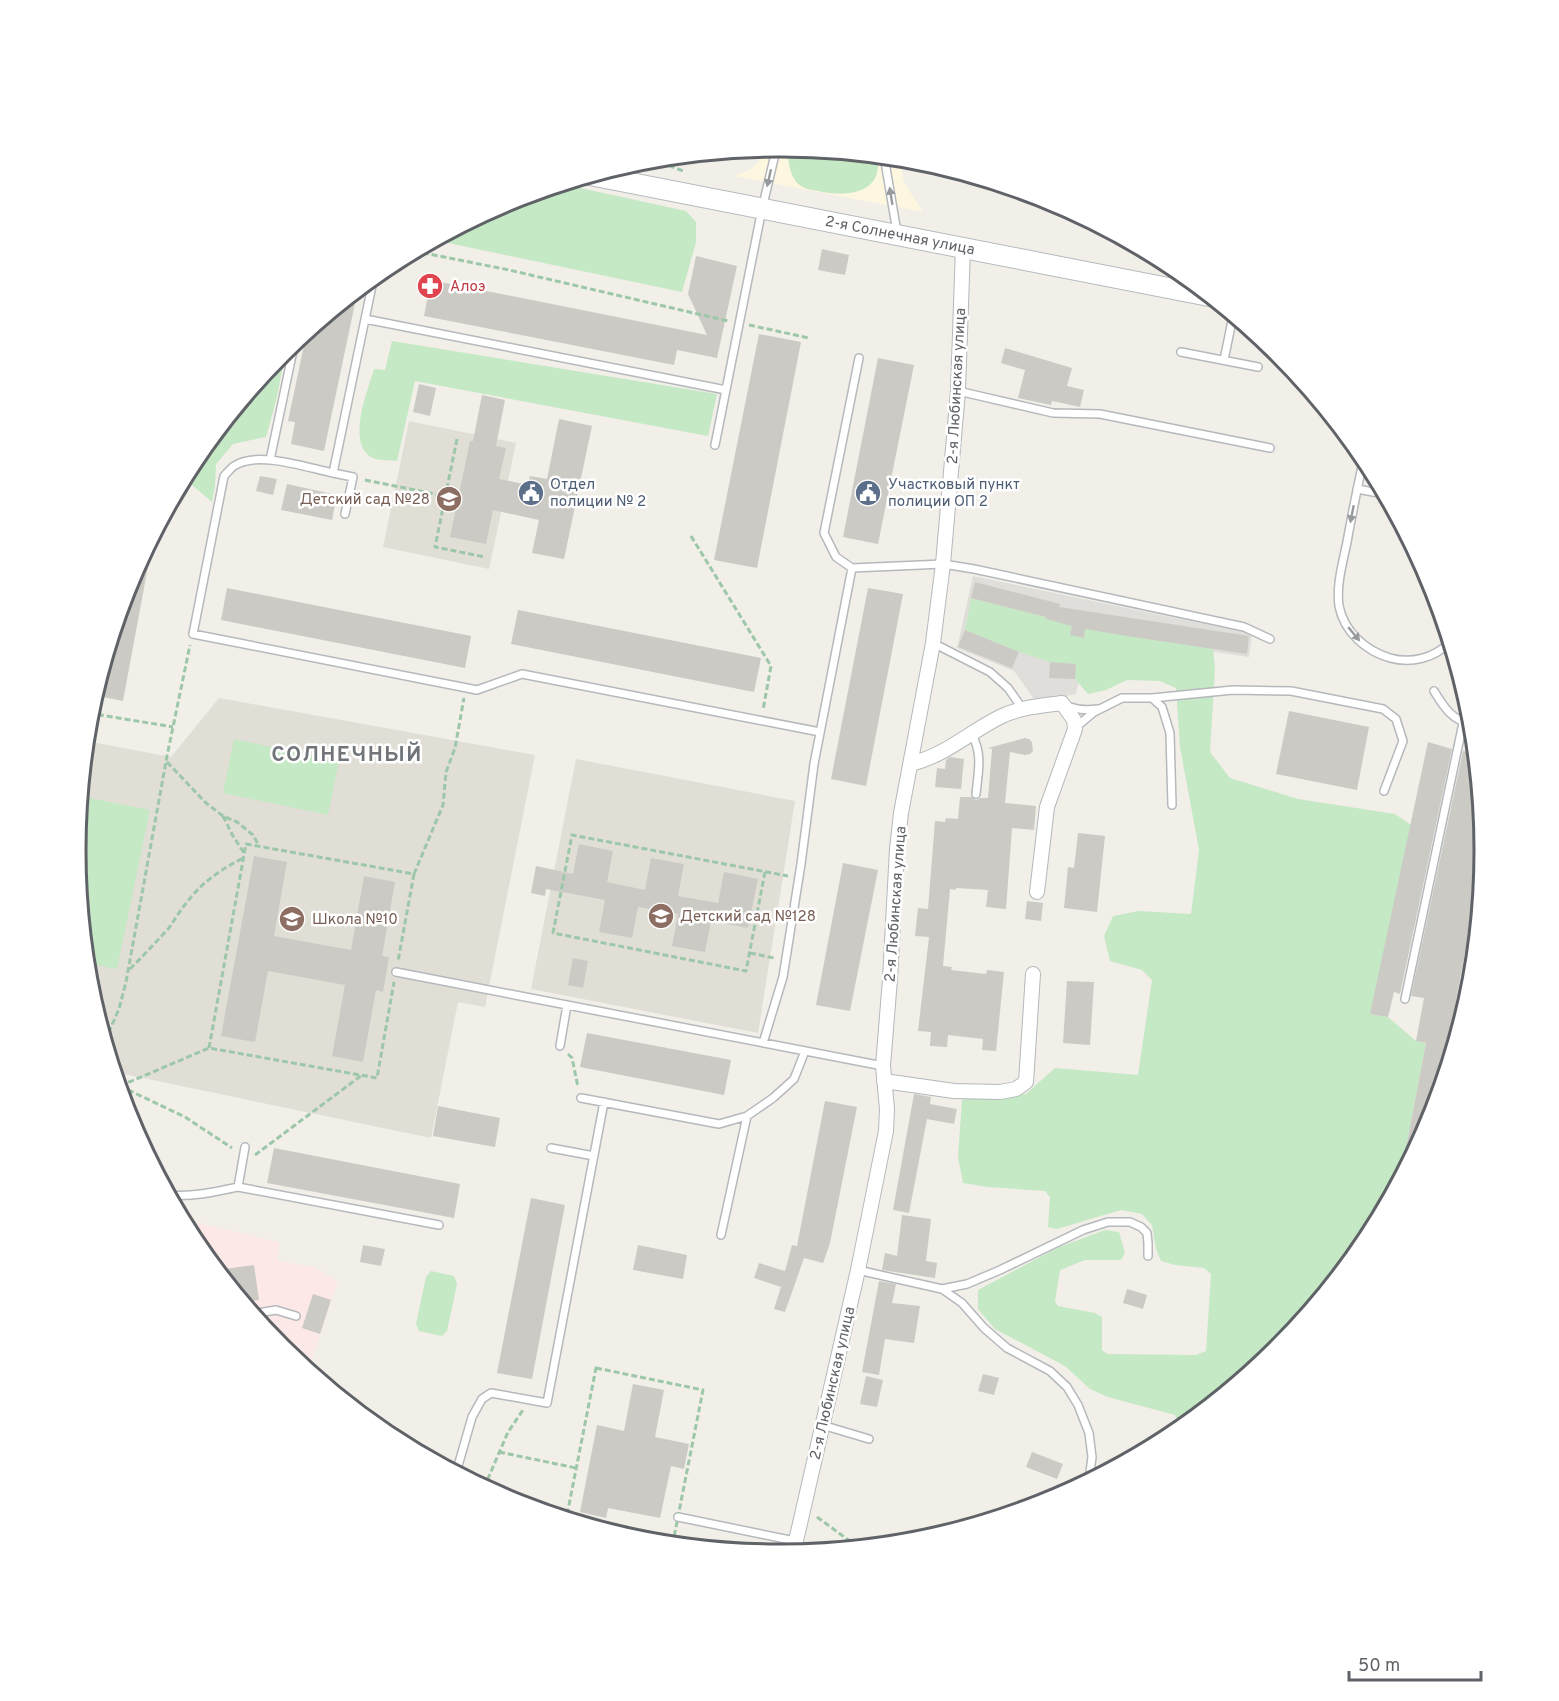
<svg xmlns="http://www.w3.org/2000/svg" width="1559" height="1701" font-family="Overpass,sans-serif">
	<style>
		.commercial { fill: #fef7e0 }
		.industrial { fill: #e0deda }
		.education { fill: #e1ded6 }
		.medical { fill: #fce8e6 }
		.green { fill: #c5e8c5 }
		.building { fill: #cccac5 }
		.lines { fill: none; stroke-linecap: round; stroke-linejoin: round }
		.service-casing { stroke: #b5b8bc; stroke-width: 10 }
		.minor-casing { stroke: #b5b8bc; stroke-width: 16 }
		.secondary-casing { stroke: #b6babf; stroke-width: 22 }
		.path { stroke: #9cc7a9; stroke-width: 3; stroke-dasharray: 6 3; stroke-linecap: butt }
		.service { stroke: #fff; stroke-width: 7 }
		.minor { stroke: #fff; stroke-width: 14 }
		.secondary { stroke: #fff; stroke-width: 20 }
		.oneway { fill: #979a9d }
		.labels { text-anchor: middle; stroke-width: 5; stroke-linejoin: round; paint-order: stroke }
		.street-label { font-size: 15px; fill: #5f6368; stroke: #fff }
		.health-label { font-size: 15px; fill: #be3a42; stroke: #fff; text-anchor: start }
		.service-label { font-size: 15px; fill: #4e5e75; stroke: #fff; text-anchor: start }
		.education-label { font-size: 15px; fill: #785e54; stroke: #fff; text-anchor: start }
		.district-label { font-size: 21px; font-weight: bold; letter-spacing: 1.5px; fill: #70757a; stroke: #fff }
		.rim { fill: none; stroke: #5f6368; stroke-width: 3 }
	</style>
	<rect width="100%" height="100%" fill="#f1efe8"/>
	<path class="commercial" d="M780 146 899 158 904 183 923 212 734 176 748 171 757 164 768 147Z"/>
	<path class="industrial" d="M973 576 1252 634 1249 657 1090 634 1076 694 1036 702 1014 671 957 648Z"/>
	<path class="education" d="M409 421 516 443 489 569 383 547Z
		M219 698 535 755 485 1007 458 1002 431 1138 114 1072 88 988 75 850 86 741 171 757Z
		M576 759 795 801 758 1033 531 989Z"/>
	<path class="medical" d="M181 1219 279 1242 278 1261 314 1267 338 1281 308 1371 281 1348 194 1242Z"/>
	<path class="green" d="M789 147 877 156C884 192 850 197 823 192 814 190 804 190 797 183 789 173 787 159 789 147Z
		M562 184 686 211 696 222V242L682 292 434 240 510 200Z
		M392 341 717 394 708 436 415 381 397 461C390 460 380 461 373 458 345 445 368 390 374 369L385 370Z
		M281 353 284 361 276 401 266 437 233 444 216 464 215 486 212 502 192 485 188 471 194 459Z
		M971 598 1046 617V619L1072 623 1070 635 1084 637 1085 629 1213 649 1215 669 1210 752 1230 778 1298 799 1395 814 1411 825 1371 1014 1388 1017 1416 1041 1426 1043 1401 1175 1365 1242 1277 1349 1179 1430 1180 1425 1175 1415 1108 1397 1090 1389 1065 1366 995 1329 978 1309V1290L1057 1248 1105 1230 1119 1232 1125 1253 1121 1260H1085L1060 1270 1055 1302 1058 1306 1095 1313 1102 1317V1350L1107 1354 1196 1355 1206 1351 1211 1274 1204 1268 1175 1265 1161 1261 1156 1249 1152 1225 1142 1214 1121 1210 1057 1229 1048 1227 1050 1197 1045 1191 988 1187 963 1183 958 1157 962 1100 980 1096 1026 1094 1055 1068 1138 1075 1152 980 1142 970 1110 961 1104 936 1113 916 1139 911 1191 914 1199 850 1180 747 1176 688 1160 681 1127 680 1106 690 1088 694 1075 679 1076 664 1050 662 1019 652 965 630Z
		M234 739 339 761 328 815 223 793Z
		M80 796 150 810 117 969 86 963 75 850Z
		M431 1271 454 1276 457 1284 447 1331 442 1336 419 1331 416 1324 426 1277Z"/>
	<path class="building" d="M822 249 849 255 845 275 818 270Z
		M696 256 737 266 717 358 677 350 674 365 424 316 431 280 707 335 688 294Z
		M358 289 324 451 291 444 295 422 288 421 307 331Z
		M759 334 801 342 757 568 714 560Z
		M1005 348 1072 368 1067 386 1084 390 1080 407 1052 401 1051 405 1018 398 1025 370 1001 363Z
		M878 358 914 365 878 544 843 537Z
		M419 384 436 388 430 416 413 412Z
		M482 395 505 400 496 446 506 448 499 479 528 485 530 476 547 479 559 419 592 426 564 559 532 553 539 520 493 510 486 544 450 537 470 441H473Z
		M260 476 277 479 273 495 256 491Z
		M287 484 337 495 332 520 281 510Z
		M149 544 152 545 123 701 94 695 129 581Z
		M975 582 1060 604 1059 607 1249 636 1247 654 1127 636 1085 629 1084 638 1070 635 1072 626 1046 619V617L971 598Z
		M227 588 471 636 465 668 221 620Z
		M868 588 903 594 866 786 831 779Z
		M518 610 761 658 754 692 511 644Z
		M965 630 1019 652 1012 668 958 647Z
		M1050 662 1076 664 1075 679 1049 678Z
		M1289 711 1369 727 1357 790 1276 774Z
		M1025 738 1029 739 1032 742 1033 751 1030 754 1025 755 1010 752 1005 803 1036 806 1034 830 1012 828 1006 909 986 907 988 890 956 888V890L950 889 943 966 952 967 951 970 986 974 987 970 1004 972 996 1051 982 1050 983 1039 948 1035 947 1047 930 1046 931 1032 918 1031 929 937 915 936 918 908 928 909 935 821 945 822 946 818 958 819 960 797H972L976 800 980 798H988L992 749 988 748Z
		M1428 742 1452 749 1400 994 1394 992 1388 1017 1370 1014Z
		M1463 751 1474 753 1484 850 1439 1092 1430 1120 1406 1166 1403 1164 1426 1043 1416 1041 1424 998 1411 996Z
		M950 757 964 759 961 789 935 787 937 768 945 769 946 760Z
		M1078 833 1105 836 1097 912 1064 908 1068 867 1074 868Z
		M579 844 613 851 607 882 645 890 651 858 684 864 678 896 718 903 724 872 758 879 748 928 711 921 705 952 672 946 678 914 638 907 632 938 599 932 605 900 546 889 545 896 531 893 536 866 573 874Z
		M254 856 287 862 274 936 351 950 364 876 395 882 382 956 389 957 383 992 376 990 363 1062 332 1056 345 985 268 971 255 1042 221 1036Z
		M843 863 878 870 850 1011 816 1005Z
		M1027 901 1043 903 1041 921 1025 919Z
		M573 958 588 961 583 988 568 985Z
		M1067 981 1094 982 1090 1045 1063 1043Z
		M587 1033 731 1060 724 1095 580 1067Z
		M914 1094 931 1097 930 1104 957 1109 954 1124 927 1119 909 1213 893 1210Z
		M825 1101 857 1107 830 1243 823 1263 804 1258 785 1312 774 1309 781 1287 754 1278 759 1263 785 1271 792 1245 797 1246Z
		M438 1106 500 1118 495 1147 433 1136Z
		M274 1148 460 1184 454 1218 267 1183Z
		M531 1198 565 1205 532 1379 497 1373Z
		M902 1215 931 1219 926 1261 937 1263 935 1278 882 1270 885 1253 897 1256Z
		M363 1245 385 1249 381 1266 360 1262Z
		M638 1245 687 1255 683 1279 633 1270Z
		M254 1265 259 1300 243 1302 217 1270Z
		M879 1281 896 1284 892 1303 920 1306 914 1343 885 1339 879 1375 862 1372Z
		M1127 1289 1147 1295 1143 1309 1123 1303Z
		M313 1294 331 1300 320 1334 302 1328Z
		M983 1374 999 1378 994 1395 978 1391Z
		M866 1376 883 1380 877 1407 860 1404Z
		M633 1384 664 1390 655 1437 689 1444 684 1469 671 1466 660 1518 608 1508 606 1518 580 1512 597 1425 624 1431Z
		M1032 1452 1063 1464 1057 1479 1026 1467Z"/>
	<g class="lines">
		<g class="service-casing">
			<path id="service" d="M884 156 897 232
				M374 276 333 473C308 468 257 450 234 466 231 468 227 473 224 476L193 634 477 690 522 674 820 732
				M365 319 726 390
				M1181 352 1258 367
				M859 358 824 533 836 557 852 568 943 564 974 569 1244 627 1270 639
				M1224 360 1233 316
				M958 391 1053 413 1100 414 1270 448
				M715 445 762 209 777 146
				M1364 457C1358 485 1352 514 1347 542 1343 562 1336 585 1339 606 1344 632 1366 651 1390 658 1411 664 1434 658 1449 643
				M270 460 295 341
				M333 473 353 477 345 514
				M1357 489 1384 494
				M933 643 990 672 1008 688 1022 708
				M1434 691C1444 707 1452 721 1472 724
				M1152 698 1233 690 1291 691 1383 709 1396 719 1403 741 1384 791
				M1067 706C1078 710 1086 711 1097 709
				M1076 727 1094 712 1122 698H1152L1162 707 1170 733 1172 805
				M972 735C983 754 978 773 976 794
				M396 972 883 1066
				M1405 999 1463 723
				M763 1043 783 977 801 864 814 764 852 568
				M560 1046 567 1005
				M581 1098 719 1124 747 1116 773 1098 794 1079 805 1051
				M551 1148 594 1156
				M238 1187 245 1147
				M169 1195C193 1197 215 1192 238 1187L439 1225
				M721 1235 747 1116
				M858 1270 942 1289 962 1303 984 1328 1007 1348 1050 1371 1067 1387 1078 1405 1089 1433 1092 1457 1089 1480
				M942 1289 967 1284 1000 1270 1083 1230 1108 1222H1130L1141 1227 1147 1233 1148 1243V1256
				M252 1314 276 1310 296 1316
				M822 1425 869 1439
				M456 1473 472 1417 482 1399 491 1393 547 1403 604 1102
				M678 1517 795 1541"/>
		</g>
		<g class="minor-casing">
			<path id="minor" d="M911 764C948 754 969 732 1002 716 1021 707 1041 706 1062 703L1074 720 1075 729 1047 807 1037 892
				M884 1081 954 1091 1000 1092 1016 1089 1026 1082 1033 974
				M793 1554 858 1270 886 1131 887 1109 883 1066 890 979 897 849 901 813 933 643 943 564 958 391 963 247"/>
		</g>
		<g class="secondary-casing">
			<path id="secondary" d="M590 175 1209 296"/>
		</g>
		<path class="path" d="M652 159 683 171
			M414 251 509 270 728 321
			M749 325 809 338
			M457 439 435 547 485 557
			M365 480 445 496
			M691 536 771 666 763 710
			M89 713 173 727
			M167 762 206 803 223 816 237 822 253 835 259 846
			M223 816 233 836 244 853
			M765 872 746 971 553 933 572 835 788 876
			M414 874 443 805 446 772 455 748 464 698
			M750 953 774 958
			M130 969C143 956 156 942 169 928 175 919 181 909 188 901 202 882 222 869 243 858
			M105 1041 119 1009 126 982 167 756 190 645
			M209 1048 246 844 414 874 398 961
			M568 1054 572 1058 578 1087
			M120 1086 209 1048 377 1078 394 982
			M120 1086 185 1117 232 1148
			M255 1155 362 1075
			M596 1368 703 1390 674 1537 567 1515Z
			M499 1452 576 1468
			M470 1472 473 1482
			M484 1488 508 1432 523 1410
			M817 1517 858 1547"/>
		<use href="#service" class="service"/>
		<use href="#minor" class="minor"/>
		<use href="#secondary" class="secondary"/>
	</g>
	<defs><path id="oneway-solid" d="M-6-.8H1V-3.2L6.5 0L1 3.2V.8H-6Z" transform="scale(1.5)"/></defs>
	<g class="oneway">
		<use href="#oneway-solid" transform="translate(769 178) rotate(103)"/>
		<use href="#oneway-solid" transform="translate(891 196) rotate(-99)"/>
		<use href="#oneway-solid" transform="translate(1352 514) rotate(101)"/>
		<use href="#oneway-solid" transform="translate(1354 634) rotate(50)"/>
	</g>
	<defs>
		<g id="pharmacy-disc" transform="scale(1.35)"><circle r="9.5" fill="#e0444e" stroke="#fff"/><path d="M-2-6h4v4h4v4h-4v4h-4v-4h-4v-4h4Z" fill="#fff"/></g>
		<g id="civic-disc" transform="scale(1.35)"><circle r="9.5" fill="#5c6f8a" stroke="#fff"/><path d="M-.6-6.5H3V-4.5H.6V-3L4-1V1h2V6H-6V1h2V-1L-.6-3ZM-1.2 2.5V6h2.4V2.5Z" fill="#fff"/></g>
		<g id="school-disc" transform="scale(1.35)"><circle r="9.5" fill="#8d6e63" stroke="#fff"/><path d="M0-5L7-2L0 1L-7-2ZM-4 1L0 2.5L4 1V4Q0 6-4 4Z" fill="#fff"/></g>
	</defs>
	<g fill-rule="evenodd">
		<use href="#pharmacy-disc" x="430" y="286"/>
		<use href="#civic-disc" x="531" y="493"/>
		<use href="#civic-disc" x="868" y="493"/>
		<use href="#school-disc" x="449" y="499"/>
		<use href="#school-disc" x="661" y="916"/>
		<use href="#school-disc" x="292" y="919"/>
	</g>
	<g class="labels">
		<g class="street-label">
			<text transform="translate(900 235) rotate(11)" y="5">2-я Солнечная улица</text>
			<text transform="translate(956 386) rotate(-87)" y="5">2-я Любинская улица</text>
			<text transform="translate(895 904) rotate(-86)" y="5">2-я Любинская улица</text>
			<text transform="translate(832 1383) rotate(-77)" y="5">2-я Любинская улица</text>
		</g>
		<g class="health-label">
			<text x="450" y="291">Алоэ</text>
		</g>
		<g class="service-label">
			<text x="550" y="489">Отдел<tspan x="550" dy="17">полиции № 2</tspan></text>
			<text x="888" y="489">Участковый пункт<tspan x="888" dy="17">полиции ОП 2</tspan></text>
		</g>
		<g class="education-label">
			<text x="430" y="504" text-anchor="end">Детский сад №28</text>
			<text x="680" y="921">Детский сад №128</text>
			<text x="312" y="924">Школа №10</text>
		</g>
		<g class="district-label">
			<text x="347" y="761">СОЛНЕЧНЫЙ</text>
		</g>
	</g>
	<path d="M0 0H1559V1701H0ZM779 157H781A693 693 0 0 1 1474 850V851A693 693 0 0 1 781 1544H779A693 693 0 0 1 86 851V850A693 693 0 0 1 779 157Z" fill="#fff" fill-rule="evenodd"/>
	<path class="rim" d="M779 157H781A693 693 0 0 1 1474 850V851A693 693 0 0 1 781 1544H779A693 693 0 0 1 86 851V850A693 693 0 0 1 779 157Z"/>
	<path d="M1349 1671v9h132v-9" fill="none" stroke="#5f6368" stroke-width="3"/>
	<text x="1358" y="1671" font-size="18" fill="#5f6368" stroke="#ffffff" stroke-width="4.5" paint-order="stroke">50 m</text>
</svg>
